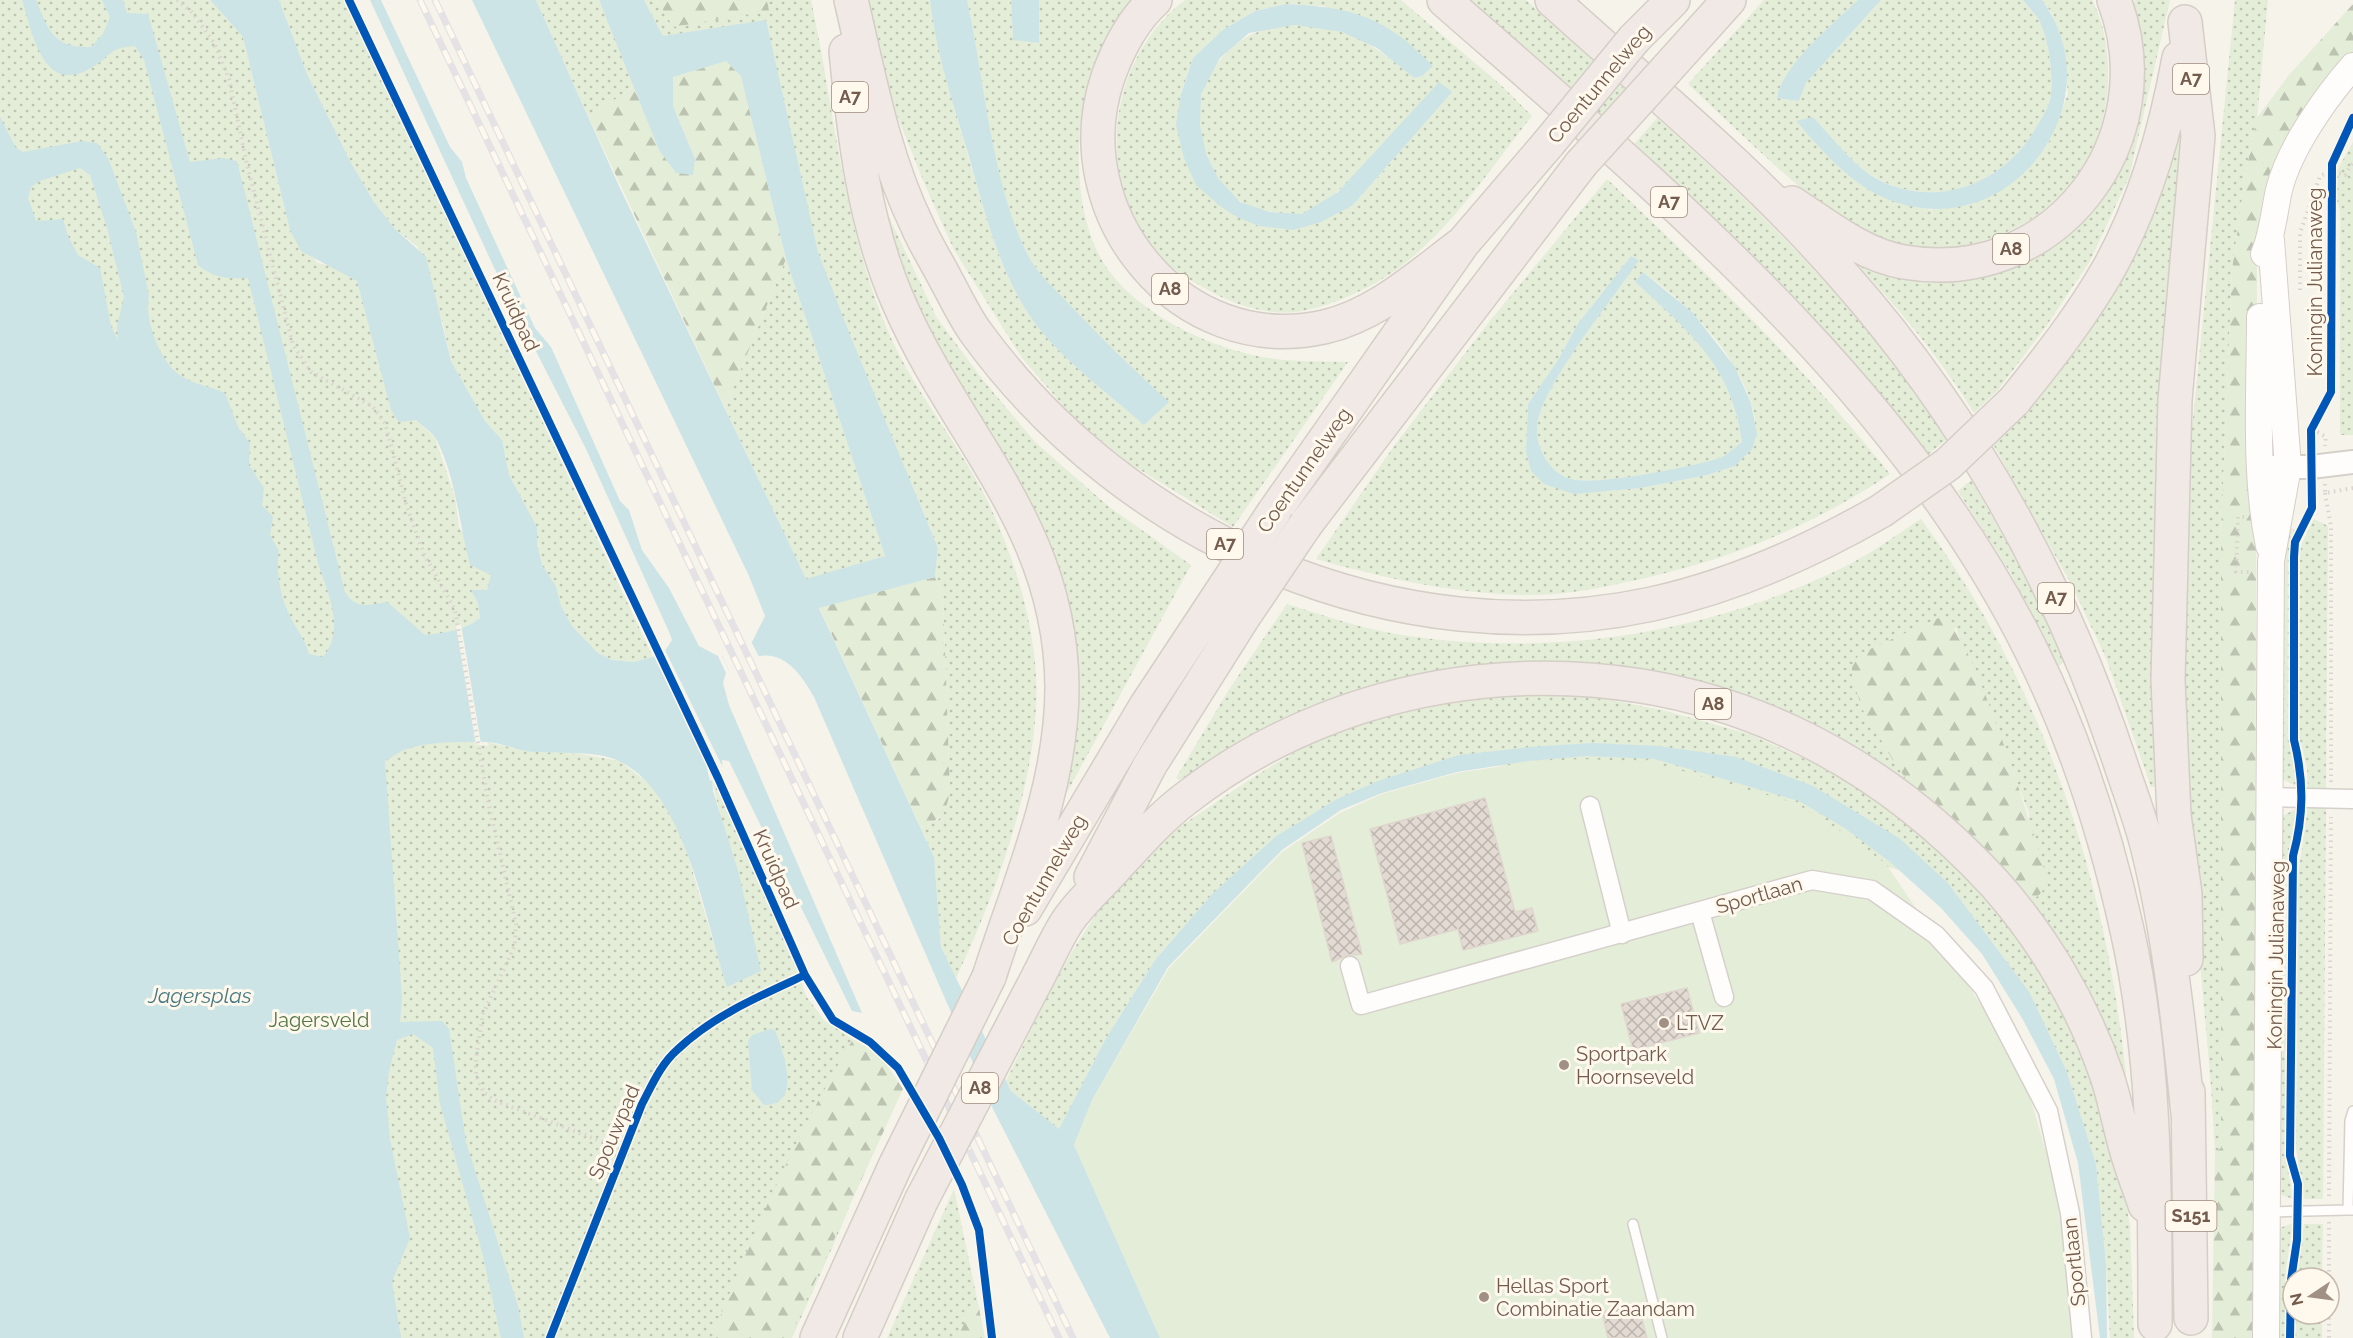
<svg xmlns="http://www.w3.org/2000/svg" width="2353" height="1338" font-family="Raleway,sans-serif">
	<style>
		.green { fill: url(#green-dots); fill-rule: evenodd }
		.forest { fill: url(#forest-firs) }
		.pitch { fill: #e3edd7 }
		.water { fill: #cde4e6; fill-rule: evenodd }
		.pier { fill: #f6f3eb }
		.building { fill: url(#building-cross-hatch); stroke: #dfd6ce; stroke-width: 1.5 }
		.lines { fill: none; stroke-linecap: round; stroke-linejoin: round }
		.service-casing { stroke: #d5d0ca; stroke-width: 12 }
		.minor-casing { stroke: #d5d0ca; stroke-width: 21 }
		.tertiary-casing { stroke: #d5d0ca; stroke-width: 26 }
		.secondary-casing { stroke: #d6cfc8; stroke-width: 28 }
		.motorway-casing { stroke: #d5cec7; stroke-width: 36 }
		.path { stroke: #dad3ce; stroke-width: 4; stroke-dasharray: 1.5 4.5; stroke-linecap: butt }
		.service { stroke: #fefdfc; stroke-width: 9 }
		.minor { stroke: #fefdfc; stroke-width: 18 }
		.tertiary { stroke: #fefdfc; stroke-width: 22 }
		.secondary { stroke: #fefdfc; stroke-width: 26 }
		.motorway { stroke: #f0e9e5; stroke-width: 33 }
		.rail-casing { stroke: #e4e2e4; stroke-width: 7 }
		.rail { stroke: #fef8ed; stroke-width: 4.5; stroke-dasharray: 14; stroke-linecap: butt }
		.motorway-bridge-casing { stroke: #d5cec7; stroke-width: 36; stroke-linecap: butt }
		.motorway-bridge { stroke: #f0e9e5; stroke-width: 33 }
		.cycleway-casing { stroke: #fef8ed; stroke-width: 11 }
		.cycleway { stroke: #0057b8; stroke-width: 8 }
		.poi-dot { fill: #a19184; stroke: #fef8ed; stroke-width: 2 }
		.labels { text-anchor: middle; stroke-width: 6; stroke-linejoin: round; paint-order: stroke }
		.shield { fill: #fef8ed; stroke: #9d8b7d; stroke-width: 1.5 }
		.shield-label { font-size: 18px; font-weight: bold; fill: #735c4d }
		.street-label { font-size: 20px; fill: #735c4d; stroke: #fef8ed }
		.park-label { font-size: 20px; fill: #537845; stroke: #fef8ed }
		.poi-label { font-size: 20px; fill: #735c4d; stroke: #fef8ed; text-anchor: start }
		.water-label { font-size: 21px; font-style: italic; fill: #477a85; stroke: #fef8ed }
	</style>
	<defs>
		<pattern id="green-dots" width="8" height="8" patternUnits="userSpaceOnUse" patternTransform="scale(1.5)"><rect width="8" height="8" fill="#e3edd7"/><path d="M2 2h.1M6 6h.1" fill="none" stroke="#bcc3b1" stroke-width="1.8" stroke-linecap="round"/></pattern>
		<pattern id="forest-firs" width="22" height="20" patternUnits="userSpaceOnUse" patternTransform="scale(1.5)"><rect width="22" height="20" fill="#e3edd7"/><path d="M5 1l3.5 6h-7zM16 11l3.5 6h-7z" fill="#bcc3b1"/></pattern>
		<pattern id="building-cross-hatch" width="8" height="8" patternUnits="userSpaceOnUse" patternTransform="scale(1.5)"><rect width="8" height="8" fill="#e3dbd3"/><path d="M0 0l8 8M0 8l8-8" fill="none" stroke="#bcb5ad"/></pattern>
	</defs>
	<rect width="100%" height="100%" fill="#f6f3eb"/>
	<path class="green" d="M0 0H210L243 37 290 230 318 263 332 266 357 281 371 331 416 420 435 438 455 497 459 527 492 575 487 590 478 603 480 618 467 626 479 745 489 746 487 742 526 751 580 754 620 761 653 787 671 815 683 839 724 978 721 818 712 780 721 794 795 962 806 996 824 1020 853 1039 850 1043 895 1090 840 1230 792 1338H0Z
		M279 0H345L653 657 633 662 612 660 598 653 572 626 561 606 556 586 542 566 537 543V527L509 475 502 440 485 421 451 361 443 324 418 247 395 229 374 202 350 161 307 74Z
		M536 0H599L635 85 589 118Z
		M644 0H811C835 112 844 233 891 338 918 397 961 446 989 504 1012 554 1030 608 1035 663 1045 762 998 890 956 978L941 947 934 857 921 828 939 819 950 792 943 596 935 577 938 548 833 295 818 252 799 173 663 36Z
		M868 0H930C938 54 954 106 969 159 986 216 1000 278 1037 326 1066 363 1109 394 1144 425L1168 402C1134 369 1100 337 1067 303 1054 289 1038 274 1029 257 990 182 985 82 967 0H1011L1013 39 1039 43V0H1139C1097 47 1081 85 1079 148 1078 183 1082 219 1097 251 1125 310 1212 351 1275 359 1299 362 1323 361 1348 362L1233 527 1129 463 1074 418 1022 358 954 250 925 185 892 103Z
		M1185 0H1401L1502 86 1532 116C1485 175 1439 250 1370 286 1349 297 1325 307 1302 311 1270 317 1234 305 1206 289 1198 284 1187 279 1179 273 1091 205 1099 65 1185 0ZM1286 4 1324 6 1432 67 1422 76 1414 78C1392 60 1369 40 1341 32 1290 17 1238 25 1211 74 1208 81 1202 88 1201 95 1193 130 1209 180 1240 201 1251 209 1270 212 1283 213 1289 213 1296 215 1301 214 1337 206 1413 113 1439 83L1393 160 1353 205 1259 226 1221 207 1181 93 1193 58 1224 29 1255 11Z
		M1463 0H1526L1629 93 1601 125Z
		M1764 0H1858C1834 23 1782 66 1777 98L1799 101 1806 83 1881 0H2023C2028 7 2036 14 2040 22 2049 41 2053 73 2051 94 2050 107 2040 120 2034 131 2002 184 1937 209 1880 180 1853 166 1833 138 1813 117L1796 122 1846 174 1916 207 1931 210 2026 171 2050 140 2068 94 2062 39 2051 12 2042 0H2092C2104 22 2108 50 2108 75 2108 203 1984 276 1868 238 1856 234 1844 222 1834 214 1782 175 1736 129 1688 84Z
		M2135 0H2170L2129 177 2090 261 2047 325 1998 390 1974 413C1939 355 1895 305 1849 255L1936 277 2087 204Z
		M2235 0H2268L2257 118 2246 171 2232 270 2221 534V1148L2215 1152 2211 1086 2187 817 2179 639 2191 438Z
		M2187 88 2160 786 2151 787 2106 658 2071 584 1993 444 2025 414 2076 346 2120 279 2164 189Z
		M1657 118C1764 213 1870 319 1947 439L1925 457 1628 151Z
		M2353 142V435H2340V211L2331 181Z
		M1607 179C1706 273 1805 367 1890 474 1808 529 1719 564 1622 583 1590 590 1555 596 1522 595 1452 593 1383 578 1316 559L1394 446 1489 322ZM1631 256 1639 260C1616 296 1535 392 1537 430 1537 450 1551 474 1571 479 1600 486 1690 468 1720 458 1728 455 1735 447 1742 442 1730 363 1691 333 1635 282L1643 272C1688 304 1733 349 1751 402 1754 412 1755 424 1756 434L1735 466 1707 475 1641 488 1606 491 1531 471 1526 452 1528 404 1558 360 1577 325Z
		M878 194 937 318 983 380 1035 442 1108 506 1191 565 1059 807 1051 550 1019 483 915 315Z
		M786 259 885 556 806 580 725 408Z
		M1971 480 2030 582 2065 661 2058 667 2010 572 1958 491Z
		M1921 519C2051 695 2116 907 2130 1124L2025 902 2029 813 1956 628 1906 635 1859 654 1863 710 1915 792 1618 669 1263 732 1179 780 1176 778 1228 691 1287 604C1325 616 1363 629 1402 635 1552 658 1707 634 1844 567 1871 554 1896 535 1921 519Z
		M2314 519 2328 526 2326 789H2308L2307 767 2299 736 2300 553 2302 543Z
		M2286 525 2295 530 2290 545 2288 736 2295 769 2296 786 2282 779V570Z
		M1556 694 1606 699 1662 710 1749 734 1809 761 1881 800 1947 850 2015 927 2078 1037 2118 1161 2130 1225 2134 1338H2110L2106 1264 2096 1164 2067 1072 2030 993 1948 883 1459 755 1275 837 1212 894 1155 960 1105 1040 1059 1130 1011 1091 1006 1081C1042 1008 1076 932 1130 870 1152 844 1184 824 1212 805 1263 770 1320 733 1380 715 1437 699 1498 695 1556 694Z
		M2308 807H2326L2323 1199H2304L2296 1148 2298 875Z
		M2296 809 2288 857 2287 916 2285 1153 2293 1199 2277 1193 2282 816Z
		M954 1189 977 1298 957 1338H887Z
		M2293 1223 2286 1268 2285 1338H2276L2277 1229Z
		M2304 1224H2323L2322 1278H2296Z
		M2296 1314H2322V1338H2295Z"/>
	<path class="forest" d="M657 0H767L769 11 673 27Z
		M2353 4V56L2282 152 2265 194 2257 238 2254 1338H2212L2215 1152 2221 1148V534L2232 270 2246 171 2257 118 2289 75Z
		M726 61 741 76 786 259 725 408 589 118 635 85 659 150 695 159 673 106 672 77Z
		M935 577 943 596 950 792C945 815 942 818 921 828L819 607Z
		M1943 616C1973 634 2035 837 2047 879 2044 893 2038 898 2025 902L1915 792 1893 760 1863 710 1852 679V666L1859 654Z
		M853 1039 881 1056 903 1089 789 1338H712C751 1235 797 1134 853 1039Z
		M977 1298 985 1338H957Z"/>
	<path class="pitch" d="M1582 759 1651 762 1795 803 1842 832 1886 864 1998 1030 2028 1090 2058 1194 2073 1338H1160L1074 1145 1092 1100 1169 968 1282 852 1340 813 1382 794 1457 773 1529 762Z"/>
	<path class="water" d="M22 0H36C49 32 54 48 91 47L103 34 110 17 102 0H123L127 13 148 14 190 162 223 158 237 161 345 592C356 610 369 605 387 602L425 635C444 633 465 630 480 618L478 603 471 590H487L491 575 470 565C459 524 456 477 436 439 432 432 422 426 416 420L399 422 391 410 357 281 301 251 290 230 243 37 210 0H279L307 74 350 161 374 202 395 229 426 257 451 361 485 421 502 440 509 475 537 527V543L542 565 556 586 561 606 572 626 598 653 612 660 633 662 653 657 665 651 672 640 670 634 586 449 504 289 370 0H381L450 147 462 162 466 178 535 328 551 347 620 501 629 510 642 550 669 588 699 646 718 656 726 673 723 683 729 705 862 1013 852 1011 729 761 722 760 723 773 712 779 713 791 739 874 761 971 727 987C705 921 687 796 621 762 597 749 553 755 526 751 513 749 499 742 486 742 463 742 433 741 410 748 401 750 393 757 385 761L402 998 400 1022 442 1021 449 1029 466 1142 518 1306 524 1338H501L482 1252 440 1104 433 1048 413 1034 397 1040 389 1071 386 1097 390 1139 410 1238 392 1282 401 1338H0V117L16 148 23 152 82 141 97 143 108 158 136 232 149 296C144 321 160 362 181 376 194 385 211 386 225 393L238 427 250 443 249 465 264 488 262 505 273 517 270 535 279 551C275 569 281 600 290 616 296 629 305 639 309 654L323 657C346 628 328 595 318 563L248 278C229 279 213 278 198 265L144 60 135 46C104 49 113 56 91 68 42 97 32 30 22 0ZM80 168 90 175 107 228 124 297 117 326 118 340 111 326 100 268 78 255 68 236 63 219 36 221 28 198 31 187 40 181Z
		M472 0H536L619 186 806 579 885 556 786 259 741 76 726 61 673 77V106L695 159 693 175 676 173 659 150 599 0H644L663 36 766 20 818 252 850 335 938 548 935 577 819 608 934 857 941 947 1011 1091 1059 1129 1105 1040 1155 960 1212 894 1275 837 1337 799 1378 781 1459 755 1530 747 1592 743 1659 746 1736 757 1813 786 1899 838 1948 883 2030 993 2067 1072 2096 1164 2106 1264 2107 1338H2100L2078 1163 2054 1079 2022 1018 1982 954 1941 908 1890 862 1846 829 1799 801 1655 759 1586 756 1528 761 1457 772 1382 793 1341 810 1282 850 1168 967 1092 1100 1074 1145 1160 1338H1110L993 1109 814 697C803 678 787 652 760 656 750 657 738 665 729 670L722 656 752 642 765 616 749 576Z
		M930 0H967C985 81 991 184 1029 257 1038 274 1055 289 1068 303 1100 337 1134 370 1169 402L1144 425C1109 394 1067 364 1037 326 999 276 984 209 967 150 952 100 936 52 930 0Z
		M1011 0H1039V43L1013 40Z
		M1858 0H1881L1806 83 1799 101 1777 98C1782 65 1834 23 1858 0Z
		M2023 0H2042C2115 99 2016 240 1898 203 1855 190 1825 154 1796 121L1813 117C1833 138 1853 166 1879 180 1937 209 2002 184 2034 131 2040 120 2050 107 2051 94 2053 73 2049 42 2040 22 2036 14 2028 7 2023 0Z
		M1286 4C1353 7 1386 17 1433 66L1422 76 1414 78 1377 48 1342 32 1295 25 1249 33 1220 58 1201 94 1200 125 1206 154 1218 178 1240 202 1270 212 1302 214 1338 192 1439 82 1452 92 1353 205 1321 222 1293 230 1259 226 1239 218 1221 207 1196 185 1184 158 1176 125 1181 94 1193 58 1224 29 1255 11Z
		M1631 256 1639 260C1616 296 1536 391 1537 430 1537 450 1551 474 1571 479 1600 486 1690 467 1720 458 1727 455 1735 447 1742 442 1732 366 1689 331 1635 282L1643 272 1693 313 1735 367 1751 403 1757 434 1752 449 1735 466 1707 475 1641 488 1574 494 1544 484 1531 471 1526 452 1528 404 1558 360 1577 325Z
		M770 1029 775 1030C783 1051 803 1105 764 1105L752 1090 748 1041 752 1035Z"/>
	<path class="pier" d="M461 624 481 744 476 745 456 626Z
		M750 639 760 659 755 657 732 668 730 672 721 653 724 652 726 654 748 643Z
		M664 648 726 774 710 781 706 764 653 654Z"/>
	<path class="building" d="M1485 798 1515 912 1532 908 1538 931 1463 950 1458 929 1400 944 1370 829Z
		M1331 836 1362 954 1348 955 1332 962 1302 843Z
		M1687 988 1699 1033 1633 1050 1621 1004Z
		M1631 1305 1634 1317 1641 1315 1647 1338H1608L1602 1312Z"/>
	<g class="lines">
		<g class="service-casing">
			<path id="service" d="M2353 1111 2350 1121 2348 1210H2353
				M2270 1212 2348 1210
				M1633 1224 1662 1338"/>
		</g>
		<g class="minor-casing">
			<path id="minor" d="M2270 797 2353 799
				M1590 806 1622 934
				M1700 912 1724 997
				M1350 966 1361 1005 1812 880 1872 890 1936 935 1984 988 2048 1111 2070 1213 2082 1338"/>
		</g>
		<g class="tertiary-casing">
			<path id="tertiary" d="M2271 467H2311L2353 462"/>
		</g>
		<g class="secondary-casing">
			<path id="secondary" d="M2264 254C2273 233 2274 212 2279 190 2289 149 2325 98 2353 66
				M2260 317C2260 392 2254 472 2269 546
				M2266 1338 2271 561 2288 467 2271 240"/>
		</g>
		<g class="motorway-casing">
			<path id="motorway" d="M851 0C869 76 883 155 917 225 925 244 937 262 946 280 956 298 965 318 977 334 1128 541 1397 659 1652 604 1734 586 1808 553 1881 511
				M1155 0C1133 20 1118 49 1108 77 1062 212 1180 359 1324 327 1377 315 1420 275 1463 243
				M1444 0C1662 191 1903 389 2033 654 2076 741 2106 835 2127 930 2156 1059 2155 1192 2155 1324
				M1552 0C1649 88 1756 175 1842 274 1968 416 2060 582 2120 762 2129 790 2140 817 2147 845 2169 933 2179 1024 2188 1114
				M2185 22 2198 136 2175 400 2168 680 2174 815 2185 894 2186 959
				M1634 39 1673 0
				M846 51C854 135 864 223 898 301 957 438 1061 525 1062 687 1062 788 1019 883 989 977
				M1666 70 1729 0
				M1792 203C1826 225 1862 255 1904 262 2055 288 2167 140 2114 0
				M2014 401C2048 359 2081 317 2108 270 2144 206 2166 130 2179 58
				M1274 512 1463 243 1548 144
				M1306 524 1581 164
				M1091 877 1150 765 1244 616
				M1025 909 1146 706 1216 600
				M1039 975C1048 958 1056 939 1067 922 1080 902 1100 885 1116 867 1138 843 1160 818 1185 799 1355 666 1599 641 1793 733 1870 769 1937 821 1995 884 2044 939 2083 1006 2107 1076 2115 1100 2119 1124 2126 1148 2131 1168 2139 1186 2145 1205
				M2188 1092 2191 1318
				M817 1338 896 1164
				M860 1338 921 1201"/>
		</g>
		<path class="path" d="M177 0 193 13 214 43 229 79 246 160 293 345 311 372 372 406 385 423 407 507 424 554 455 610 489 806 516 924 515 945 483 1014 476 1058V1075L484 1093 496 1101 624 1150
			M2300 290V233L2320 176 2332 171 2345 175 2353 163
			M2307 426 2326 437 2325 446
			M2325 484V493L2353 488
			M2325 493 2331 527V782
			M2244 517H2238L2236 572H2249
			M2329 1196 2331 817
			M2329 1222V1338"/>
		<use href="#service" class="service"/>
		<use href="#minor" class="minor"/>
		<use href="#tertiary" class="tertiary"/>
		<use href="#secondary" class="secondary"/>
		<use href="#motorway" class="motorway"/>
		<g class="rail-casing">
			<path id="rail" d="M420 0 1059 1338
				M435 0 1073 1338"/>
		</g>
		<use href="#rail" class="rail"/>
		<g class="motorway-bridge-casing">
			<path id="motorway-bridge" d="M1548 144 1634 39
				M1581 164 1666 70
				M1881 511 1948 464 2014 401
				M1216 600 1274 512
				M1244 616 1306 524
				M896 1164 989 977
				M921 1201 1039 975"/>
		</g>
		<use href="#motorway-bridge" class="motorway-bridge"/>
		<g class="cycleway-casing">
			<path id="cycleway" d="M349 0 718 778 805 975 833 1020 870 1042 898 1068 939 1138 962 1185 979 1230 992 1338
				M550 1338 642 1104C652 1085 661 1064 677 1050 714 1015 760 996 805 975
				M2290 1338 2291 1280 2297 1240 2298 1184 2290 1156 2293 856C2304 816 2304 780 2294 740V557L2295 542 2312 508 2311 430 2331 392 2332 164 2353 118"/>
		</g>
		<use href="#cycleway" class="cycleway"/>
	</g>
	<g class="poi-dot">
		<circle cx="1664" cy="1023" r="6"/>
		<circle cx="1564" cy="1065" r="6"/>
		<circle cx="1484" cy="1297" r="6"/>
	</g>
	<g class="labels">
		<g class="shield">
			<rect x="2173" y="64" width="36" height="30" rx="4.5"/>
			<rect x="832" y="82" width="36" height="30" rx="4.5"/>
			<rect x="1651" y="187" width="36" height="30" rx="4.5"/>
			<rect x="1993" y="234" width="36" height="30" rx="4.5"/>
			<rect x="1152" y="274" width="36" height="30" rx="4.5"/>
			<rect x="1207" y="529" width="36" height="30" rx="4.5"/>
			<rect x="2038" y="583" width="36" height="30" rx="4.5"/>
			<rect x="1695" y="689" width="36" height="30" rx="4.5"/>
			<rect x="962" y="1073" width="36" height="30" rx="4.5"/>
			<rect x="2165.5" y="1201" width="51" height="30" rx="4.5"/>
		</g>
		<g class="shield-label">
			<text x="2191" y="85">A7</text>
			<text x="850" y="103">A7</text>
			<text x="1669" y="208">A7</text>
			<text x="2011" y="255">A8</text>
			<text x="1170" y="295">A8</text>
			<text x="1225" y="550">A7</text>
			<text x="2056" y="604">A7</text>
			<text x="1713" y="710">A8</text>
			<text x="980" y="1094">A8</text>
			<text x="2191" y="1222">S151</text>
		</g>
		<g class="street-label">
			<text transform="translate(1599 84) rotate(-50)" y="7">Coentunnelweg</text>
			<text transform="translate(2315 282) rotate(-90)" y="7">Koningin Julianaweg</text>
			<text transform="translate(516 312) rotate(65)" y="7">Kruidpad</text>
			<text transform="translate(1304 470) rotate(-55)" y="7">Coentunnelweg</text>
			<text transform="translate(776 869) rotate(66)" y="7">Kruidpad</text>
			<text transform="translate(1044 880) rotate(-60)" y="7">Coentunnelweg</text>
			<text transform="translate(1759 895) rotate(-16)" y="7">Sportlaan</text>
			<text transform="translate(2276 955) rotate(-89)" y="7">Koningin Julianaweg</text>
			<text transform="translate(614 1132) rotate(-67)" y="7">Spouwpad</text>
			<text transform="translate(2074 1262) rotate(-96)" y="7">Sportlaan</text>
		</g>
		<g class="park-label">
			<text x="319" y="1027">Jagersveld</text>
		</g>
		<g class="poi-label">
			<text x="1676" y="1030">LTVZ</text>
			<text x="1576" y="1061">Sportpark<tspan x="1576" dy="23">Hoornseveld</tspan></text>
			<text x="1496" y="1293">Hellas Sport<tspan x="1496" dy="23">Combinatie Zaandam</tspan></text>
		</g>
		<g class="water-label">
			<text x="200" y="1003">Jagersplas</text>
		</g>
	</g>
	<g transform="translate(2311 1296) rotate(257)"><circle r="28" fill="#fef8ed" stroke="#c6baad" stroke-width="1.5"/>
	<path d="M0-4.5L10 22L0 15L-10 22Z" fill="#a19184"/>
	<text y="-9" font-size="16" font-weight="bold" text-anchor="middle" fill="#735c4d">N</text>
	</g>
</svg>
